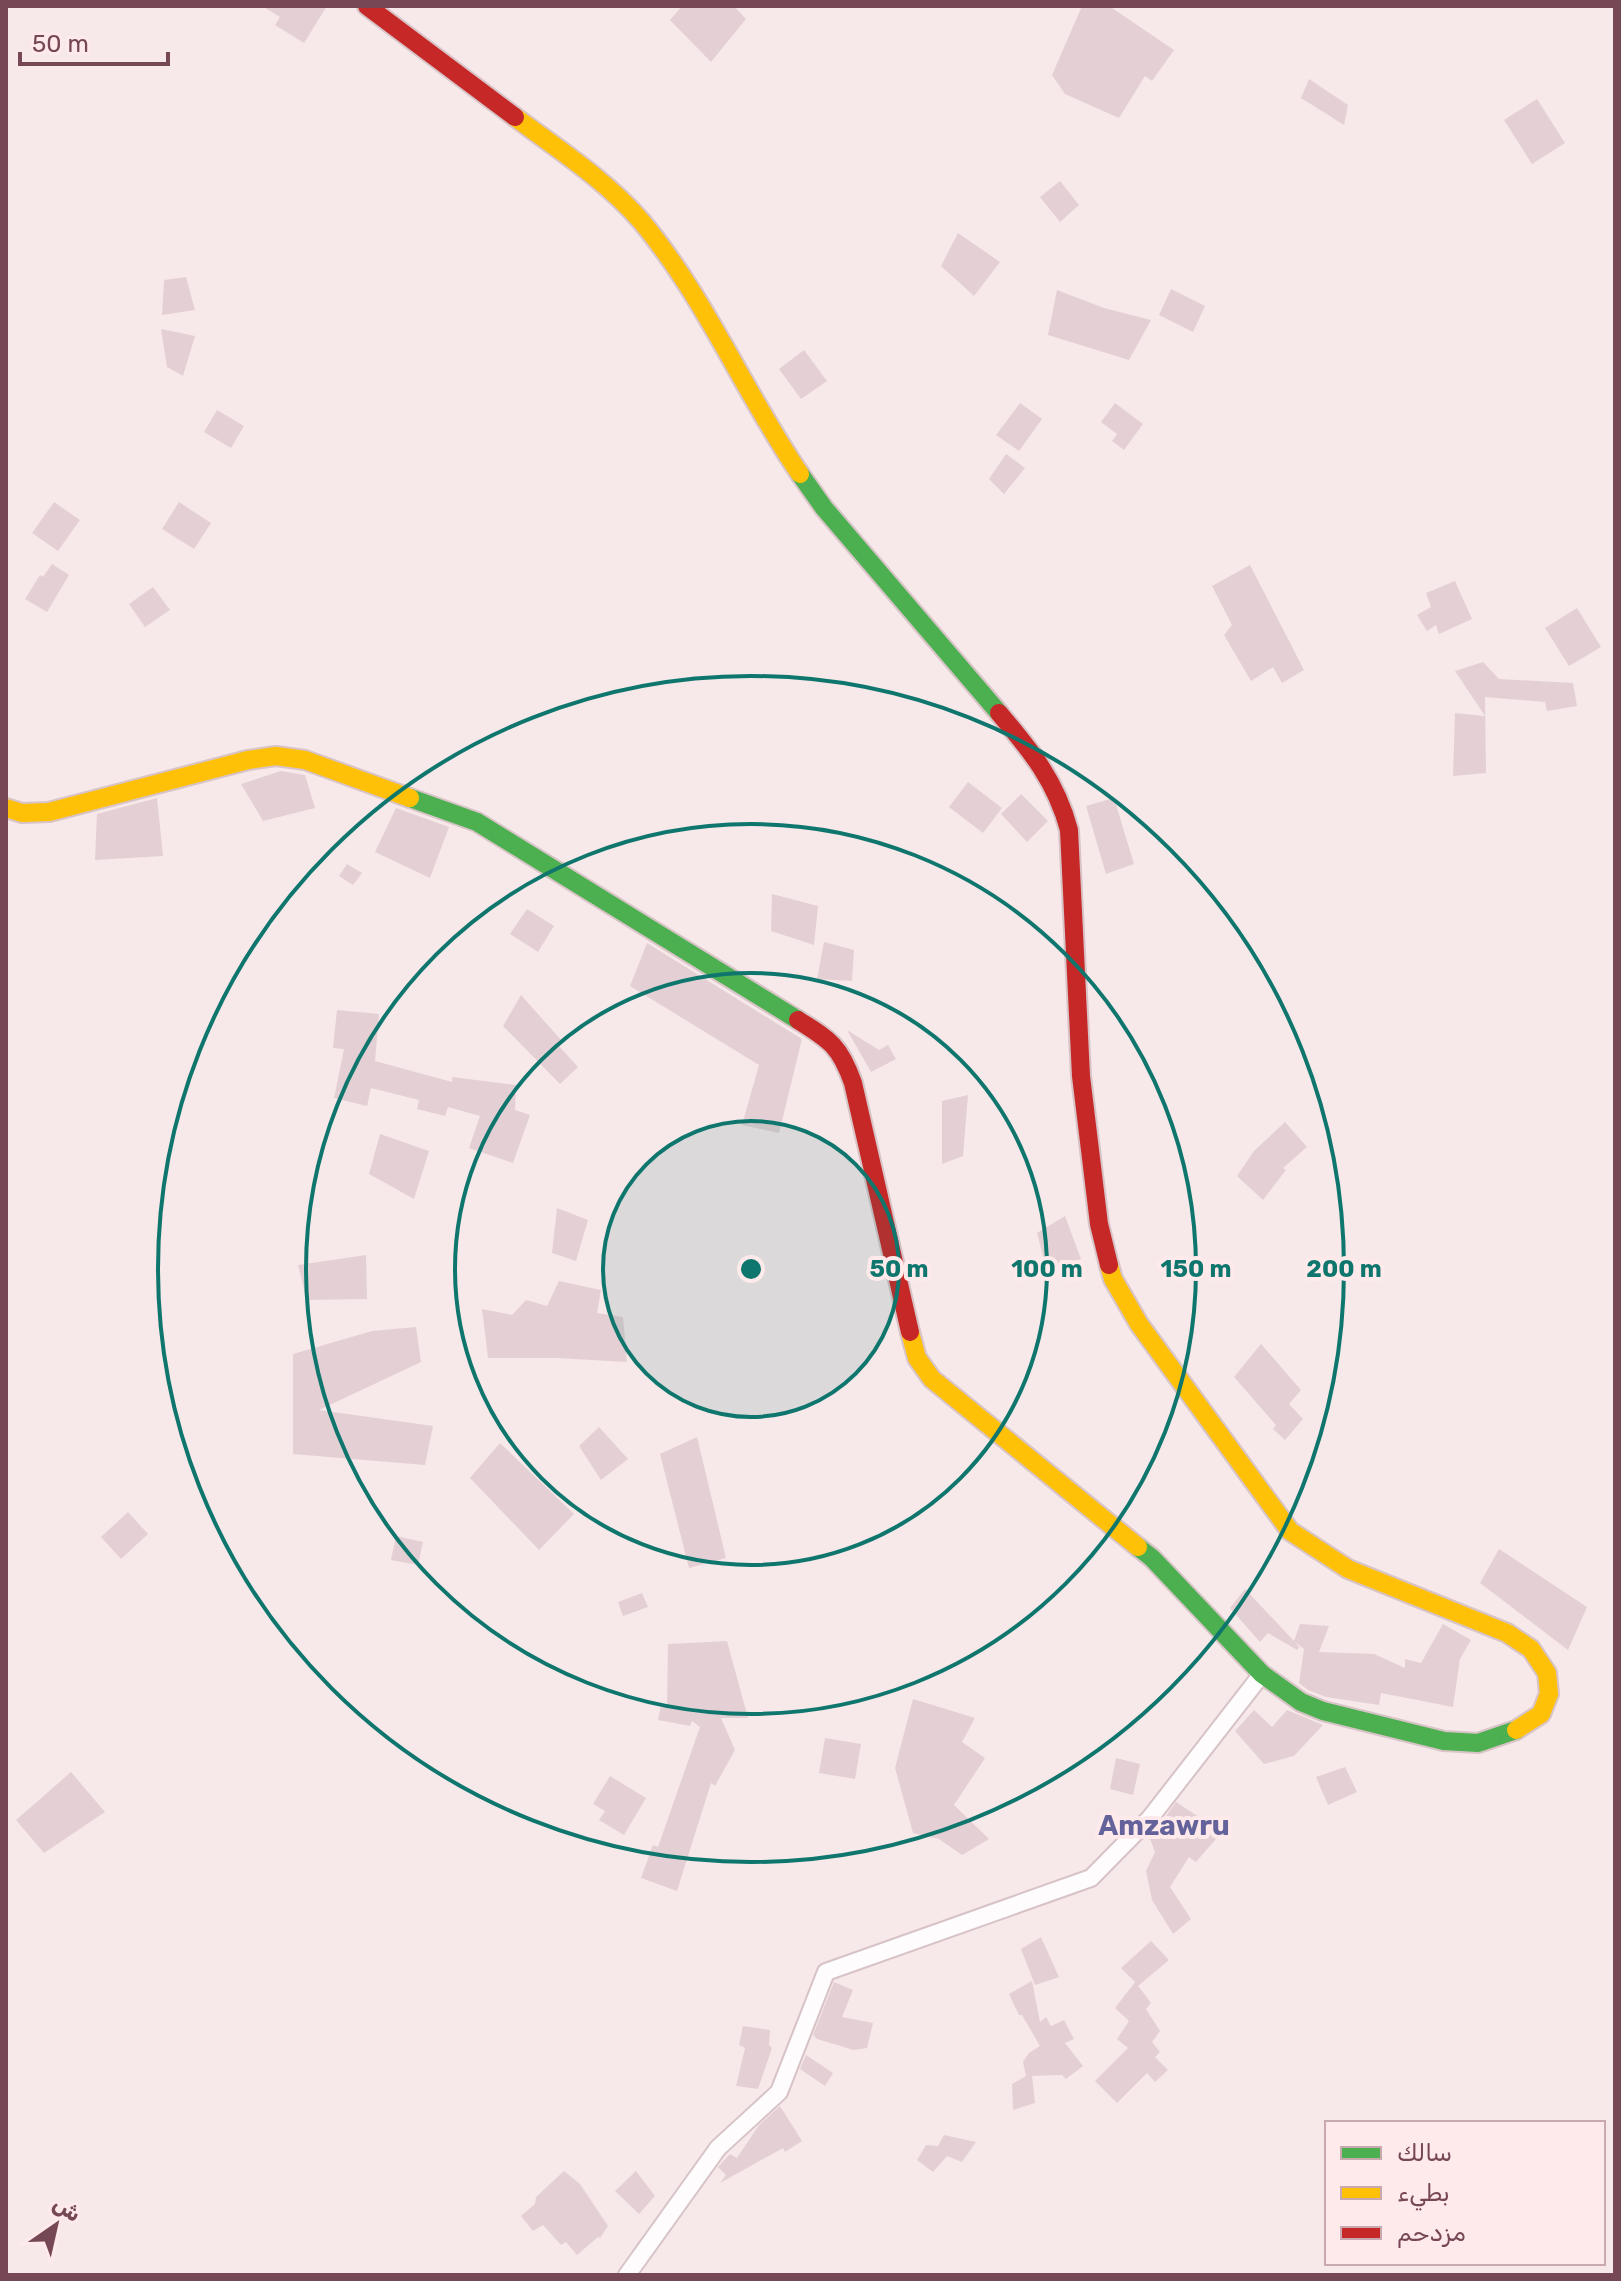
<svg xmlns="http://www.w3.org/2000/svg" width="1621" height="2281" font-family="Rubik,'Noto Naskh Arabic',sans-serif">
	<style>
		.building { fill: #e4d0d4 }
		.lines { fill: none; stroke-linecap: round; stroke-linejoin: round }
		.street-casing { stroke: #d7c3c7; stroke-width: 20 }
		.fast-casing { stroke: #d8c4c7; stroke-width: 22 }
		.slow-casing { stroke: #d8c4c7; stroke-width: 22 }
		.jam-casing { stroke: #d8c4c7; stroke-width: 22 }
		.street { stroke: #fefcfc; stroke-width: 16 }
		.fast { stroke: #4caf50; stroke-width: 18 }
		.slow { stroke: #ffc107; stroke-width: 18 }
		.jam { stroke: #c62828; stroke-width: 18 }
		.ring { fill: none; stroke: #0f766e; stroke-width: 4 }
		.labels { text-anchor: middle; stroke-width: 8; stroke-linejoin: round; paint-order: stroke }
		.quarter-label { font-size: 28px; font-weight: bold; fill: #63629a; stroke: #ffeaeb }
		.centre { fill: #0f766e; stroke: #ffeaeb; stroke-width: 4 }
		.ring-label { font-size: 24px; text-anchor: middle; font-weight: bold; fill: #0f766e; stroke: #ffeaeb; stroke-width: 8; stroke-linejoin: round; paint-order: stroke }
	</style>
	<rect width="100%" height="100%" fill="#f7e8e9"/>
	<path class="building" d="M262 6H327L304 43 275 25 280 17Z
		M682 6H734L746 19 711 62 670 20Z
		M1082 6H1109L1174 50 1152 81 1145 76 1119 118 1065 94 1052 75Z
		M1309 79 1348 105 1344 125 1301 98Z
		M1537 99 1565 143 1532 164 1504 120Z
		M1060 181 1079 205 1060 222 1040 197Z
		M958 233 1000 262 974 296 941 266Z
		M186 277 195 310 162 315 164 280Z
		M1171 289 1205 306 1193 332 1159 315Z
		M1057 290 1104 308 1151 320 1129 360 1048 335Z
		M161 329 195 336 183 376 167 367Z
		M804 350 827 381 801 399 779 369Z
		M1020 403 1042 419 1019 451 996 435Z
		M1115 403 1143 424 1124 450 1112 441 1117 434 1101 422Z
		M217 410 244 426 231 448 204 432Z
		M1006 454 1025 468 1004 494 989 479Z
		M54 502 80 520 58 551 32 533Z
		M179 502 211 523 194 549 162 529Z
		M52 564 69 575 47 612 25 599 40 575 43 577Z
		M1250 565 1304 670 1282 683 1273 667 1251 681 1224 635 1232 625 1212 586Z
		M1455 581 1472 619 1439 634 1436 625 1427 631 1417 615 1431 607 1426 593Z
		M153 587 170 610 145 627 129 604Z
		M1577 608 1601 647 1569 666 1545 628Z
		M1483 662 1499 679 1573 683 1577 706 1547 711 1545 702 1485 697 1486 773 1453 776 1455 713 1485 716 1455 671Z
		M281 771 305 775 315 808 263 821 241 784Z
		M968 782 1002 808 983 833 949 807Z
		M1021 794 1048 821 1027 842 1001 814Z
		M157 798 163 856 95 860 97 814Z
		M1114 798 1134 864 1106 874 1086 806Z
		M396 808 449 827 430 878 375 852Z
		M347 864 362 873 353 885 339 876Z
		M772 894 818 906 814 945 771 931Z
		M527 909 554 926 538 952 510 934Z
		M824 942 854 950 852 981 817 979Z
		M647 943 802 1039 779 1133 742 1125 759 1065 630 986Z
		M521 995 562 1041 558 1045 578 1067 560 1084 503 1026Z
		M337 1010 379 1014 375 1061 452 1082V1077L516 1085 515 1110 530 1115 513 1163 469 1148 480 1116 448 1107 445 1116 417 1109 419 1100 371 1088 367 1106 334 1098 344 1049 333 1048Z
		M847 1030 879 1050 888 1045 896 1059 871 1072Z
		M968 1095 963 1156 942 1164V1101Z
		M1285 1122 1307 1147 1283 1168 1286 1170 1263 1200 1237 1176 1254 1151Z
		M380 1134 429 1151 414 1199 369 1174Z
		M557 1208 588 1220 576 1261 552 1253Z
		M1065 1216 1081 1259 1047 1272 1037 1233Z
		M366 1255 367 1299 307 1300 298 1265Z
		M559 1281 601 1290 597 1313 623 1317 627 1362 556 1358H488L482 1309 512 1315 526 1300 547 1306Z
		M416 1327 421 1362 319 1410 433 1426 425 1465 293 1454V1354L372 1331Z
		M1261 1344 1301 1390 1289 1404 1303 1419 1285 1440 1273 1429 1276 1425 1234 1377Z
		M599 1427 628 1459 601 1480 579 1446Z
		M697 1437 726 1558 689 1568 660 1454Z
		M500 1443 574 1514 539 1550 470 1478Z
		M128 1512 148 1534 121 1559 101 1537Z
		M396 1536 423 1542 418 1565 391 1560Z
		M1499 1549 1587 1607 1568 1650 1480 1583Z
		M1245 1589 1294 1641 1300 1624 1329 1626 1319 1652 1374 1654 1405 1668V1659L1421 1663 1443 1624 1471 1640 1460 1659 1453 1707 1381 1693 1379 1705 1326 1697 1308 1690 1299 1683 1304 1649 1295 1642 1299 1647 1297 1650 1268 1633 1260 1642 1230 1608Z
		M642 1593 648 1607 623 1616 618 1602Z
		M727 1641 748 1718H721L735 1750 715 1786 711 1783 677 1891 641 1878 653 1845 658 1847 700 1727 692 1721 690 1726 658 1720 661 1705 667 1706 668 1644Z
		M913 1699 975 1718 962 1742 985 1758 954 1805 989 1839 962 1855 939 1839 913 1833 895 1768Z
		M1254 1710 1272 1727 1287 1710 1323 1725 1294 1756 1264 1764 1235 1731Z
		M825 1738 861 1744 855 1779 819 1773Z
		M1116 1758 1140 1764 1133 1795 1110 1789Z
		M1345 1767 1357 1792 1328 1805 1316 1777Z
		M71 1772 105 1812 44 1853 16 1820Z
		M610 1776 646 1798 624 1835 599 1820 605 1811 593 1804Z
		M1176 1802 1222 1832 1196 1862 1189 1857 1170 1887 1191 1919 1173 1934 1152 1900 1146 1871 1155 1852 1150 1839Z
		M1041 1937 1059 1977 1035 1985 1021 1949Z
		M1151 1941 1169 1960 1138 1986 1136 1983 1151 2003 1146 2009 1160 2031 1152 2042 1160 2052 1155 2057 1168 2070 1155 2082 1147 2073 1117 2103 1095 2081 1128 2048 1117 2039 1129 2021 1115 2008 1135 1982 1121 1968Z
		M1032 1981 1040 2022 1046 2017 1051 2026 1064 2020 1074 2039 1065 2043 1083 2066 1066 2079 1062 2075 1032 2076 1035 2103 1013 2110 1012 2084 1026 2076 1023 2062 1029 2053 1040 2046 1022 2015H1019L1009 1994Z
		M834 1982 853 1990 842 2017 873 2023 867 2048 854 2050 817 2039 813 2035Z
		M743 2026 770 2030 769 2045 772 2048 758 2089 736 2086 745 2048 739 2045Z
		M806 2055 833 2073 825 2086 800 2069Z
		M780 2106 802 2141 785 2152 783 2148 720 2183 726 2175 718 2167 730 2154 737 2158 759 2125Z
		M944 2135 976 2142 962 2162 947 2156 933 2172 917 2160 926 2145 938 2146Z
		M564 2171 580 2184 608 2226 600 2238 598 2237 577 2255 566 2242 561 2245 543 2225 533 2231 521 2216 535 2204 536 2197Z
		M636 2171 655 2196 639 2214 615 2191Z"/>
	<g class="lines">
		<g class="street-casing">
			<path id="street" d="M627 2275 718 2148 779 2092 826 1972 1091 1878 1150 1818 1262 1674"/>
		</g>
		<g class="fast-casing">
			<path id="fast" d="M800 474 824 508 999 713
				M410 798 477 822 798 1020
				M1138 1547 1152 1558 1262 1674 1301 1702 1323 1711 1444 1741 1478 1743 1516 1730"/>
		</g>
		<g class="slow-casing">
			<path id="slow" d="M515 117C559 150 606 180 642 222 706 299 744 392 800 474
				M6 808 22 813 49 812 248 760 276 756 305 760 410 798
				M1109 1265 1113 1279 1139 1324 1290 1531 1348 1569 1507 1633 1531 1649 1547 1673 1549 1694 1541 1714 1516 1730
				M910 1332 917 1358 932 1379 1138 1547"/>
		</g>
		<g class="jam-casing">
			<path id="jam" d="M367 6 515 117
				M999 713C1031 751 1056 781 1069 830L1081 1076 1099 1224 1109 1265
				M798 1020C830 1040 840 1046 853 1083L910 1332"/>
		</g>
		<use href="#street" class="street"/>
		<use href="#fast" class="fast"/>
		<use href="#slow" class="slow"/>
		<use href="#jam" class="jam"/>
	</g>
	<circle cx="751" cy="1269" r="148" fill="#0f766e" fill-opacity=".12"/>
	<g class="ring">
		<circle cx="751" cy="1269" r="148"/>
		<circle cx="751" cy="1269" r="296"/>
		<circle cx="751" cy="1269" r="445"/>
		<circle cx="751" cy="1269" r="593"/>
	</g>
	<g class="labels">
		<g class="quarter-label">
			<text x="1164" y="1835">Amzawru</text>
		</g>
	</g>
	<circle cx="751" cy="1269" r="12" class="centre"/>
	<g class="ring-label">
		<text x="899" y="1277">50 m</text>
		<text x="1047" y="1277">100 m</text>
		<text x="1196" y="1277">150 m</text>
		<text x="1344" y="1277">200 m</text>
	</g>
	<rect width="1621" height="2281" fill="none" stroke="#764755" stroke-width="16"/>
	<rect x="1325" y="2121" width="280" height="144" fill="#ffeaeb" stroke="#c8a9af" stroke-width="2"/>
	<rect x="1341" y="2147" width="40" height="12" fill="#4caf50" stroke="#c8a9af" stroke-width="2"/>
	<text x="1397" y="2161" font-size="24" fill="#764755">سالك</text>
	<rect x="1341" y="2187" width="40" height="12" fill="#ffc107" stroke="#c8a9af" stroke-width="2"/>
	<text x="1397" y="2201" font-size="24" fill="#764755">بطيء</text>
	<rect x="1341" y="2227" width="40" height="12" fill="#c62828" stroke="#c8a9af" stroke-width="2"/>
	<text x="1397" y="2241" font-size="24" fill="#764755">مزدحم</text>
	<g transform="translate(56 2225) rotate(34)" stroke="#ffeaeb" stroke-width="6" paint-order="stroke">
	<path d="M0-6L14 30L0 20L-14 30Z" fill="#764755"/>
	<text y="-12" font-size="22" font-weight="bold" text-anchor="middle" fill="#764755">ش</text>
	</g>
	<path d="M20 52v12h148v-12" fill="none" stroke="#764755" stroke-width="4"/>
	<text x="32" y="52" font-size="24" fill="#764755" stroke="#ffeaeb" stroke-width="6" paint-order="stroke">50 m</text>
</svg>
